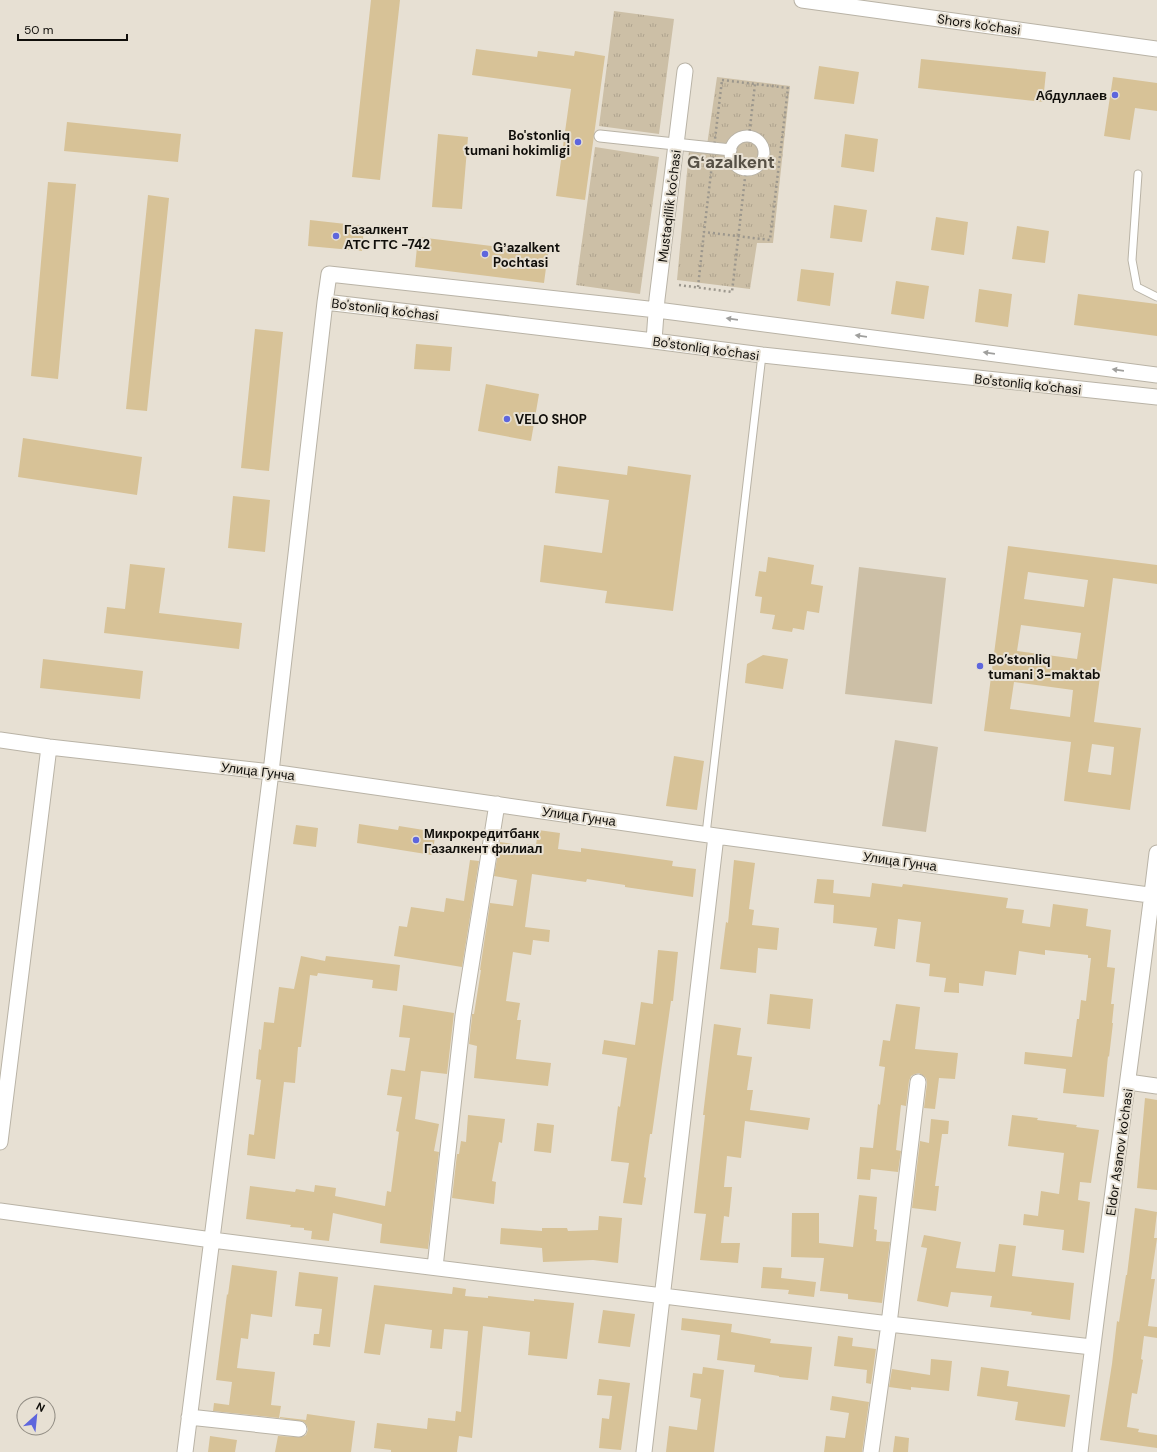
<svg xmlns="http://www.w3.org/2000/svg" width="1157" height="1452" font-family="'DM Sans',sans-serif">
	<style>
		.grass { fill: url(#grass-tufts) }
		.pitch { fill: #ccbfa6 }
		.building { fill: #d7c297; fill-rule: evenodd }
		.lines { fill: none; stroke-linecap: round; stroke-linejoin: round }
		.service-casing { stroke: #b9b3a6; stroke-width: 9 }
		.pedestrian-casing { stroke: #b9b3a6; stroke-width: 13 }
		.minor-casing { stroke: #b9b3a6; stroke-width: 17 }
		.path { stroke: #9c978d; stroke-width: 2.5; stroke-dasharray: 2 3; stroke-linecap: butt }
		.service { stroke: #fff; stroke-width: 7 }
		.pedestrian { stroke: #fff; stroke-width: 11 }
		.minor { stroke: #fff; stroke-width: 15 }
		.oneway { fill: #9f9f9d }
		.poi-dot { fill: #5e66dd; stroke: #e7e0d3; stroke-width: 1.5 }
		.labels { text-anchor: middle; stroke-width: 4; stroke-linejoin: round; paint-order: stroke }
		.street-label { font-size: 13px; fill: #100e0a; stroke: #e7e0d3 }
		.poi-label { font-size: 13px; font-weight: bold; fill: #100e0a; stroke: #e7e0d3; text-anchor: start }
		.district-label { font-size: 17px; font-weight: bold; fill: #575146; stroke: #e7e0d3 }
	</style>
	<defs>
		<pattern id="grass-tufts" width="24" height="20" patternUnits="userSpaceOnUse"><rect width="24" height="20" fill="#ccbfa6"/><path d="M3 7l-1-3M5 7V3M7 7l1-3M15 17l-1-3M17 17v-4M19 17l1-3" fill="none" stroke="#aea38e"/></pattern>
	</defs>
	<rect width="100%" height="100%" fill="#e7e0d3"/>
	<path class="grass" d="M614 11 674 19 659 134 599 126Z
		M717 77 790 86 773 243H757L750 289 677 280 689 151 706 152Z
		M595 147 659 157 640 294 576 285Z"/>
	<path class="pitch" d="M859 567 946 578 932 704 845 694Z
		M895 740 938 747 926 832 882 826Z"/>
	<path class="building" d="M371 0H400L380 180 352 177Z
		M476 49 537 57 538 51 574 56 575 51 605 56 585 200 556 196 571 89 472 75Z
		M921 59 1046 72 1043 102 918 88Z
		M819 66 859 72 854 104 814 99Z
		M1113 77 1157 83V111L1135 108 1130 140 1104 136Z
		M67 122 181 134 178 162 64 151Z
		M438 134 468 137 462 209 432 207Z
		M845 134 878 139 874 172 841 167Z
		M48 182 76 184 58 379 31 376Z
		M148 195 169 198 147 411 126 409Z
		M834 205 867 210 862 242 830 238Z
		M936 217 968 222 964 255 931 250Z
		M310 220 364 226 362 251 308 246Z
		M1017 226 1049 231 1045 263 1012 259Z
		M418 237 548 253 544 283 415 267Z
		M801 269 834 273 830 306 797 301Z
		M896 281 929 286 924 319 891 314Z
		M979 289 1012 294 1008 327 975 322Z
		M1078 294 1157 304V336L1074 325Z
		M255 329 283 332 269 471 241 468Z
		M416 344 452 347 450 371 414 369Z
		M486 384 539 394 531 441 478 431Z
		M23 438 142 457 137 495 18 477Z
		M558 466 627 475 628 466 691 475 673 611 605 603 607 591 540 582 544 545 602 553 609 500 555 493Z
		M233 496 270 500 265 552 228 548Z
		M1008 546 1157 565V584L1113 578 1094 722 1141 728 1130 810 1064 801 1071 742 984 731ZM1028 572 1088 580 1084 607 1024 599ZM1021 625 1081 633 1077 659 1017 651ZM1014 682 1073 690 1070 717 1010 709ZM1092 744 1114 747 1111 775 1088 772Z
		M768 557 814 565 811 584 823 586 819 613 807 611 804 630 793 628 792 632 772 629 775 615 760 613 762 597 755 596 759 571 766 572Z
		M130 564 165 568 159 613 242 623 239 649 104 633 107 607 125 609Z
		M763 655 788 659 783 689 745 683 747 664Z
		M43 659 143 671 140 699 40 688Z
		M674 756 704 761 697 810 666 806Z
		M359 824 398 830 399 826 436 832 432 855 357 843Z
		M296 825 318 828 316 847 293 844Z
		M538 830 560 833 558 849 581 852V848L624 854 673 861 672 866 696 869 693 897 625 887V885L587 879 586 882 532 874 525 927 550 930 549 942 533 940 531 955 513 952 506 1001 520 1003 517 1020H521L516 1059 551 1063 548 1086 474 1078 477 1046 469 1044 472 1017V1014H474L481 970H480L490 903 513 906 517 880 494 876 500 842 526 846V844L536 845Z
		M470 860 479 861 462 967 394 956 399 926 407 927 411 907 444 912 446 898 464 901Z
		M734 860 755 863 749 909 754 910 752 925 779 928 777 950 758 948 756 973 720 969 726 922 728 923Z
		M817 879 834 880 833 893 870 897 872 883 902 887 903 884 1008 898 1006 908 1024 910 1022 923 1050 927 1053 904 1088 909 1086 926 1111 930 1107 967 1115 968 1111 1004H1114L1112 1023H1113L1109 1057 1108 1056 1104 1097 1063 1093 1066 1069 1024 1064 1025 1052 1072 1057 1077 1019H1079L1081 1000 1086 1001 1091 958H1088V955L1045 950V955L1019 951 1016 975 985 971 983 986 959 983V993L944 992 946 978 929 976 930 964 916 962 921 922 898 919 895 949 874 946 877 928 833 923 834 905 814 903Z
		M658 950 678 952 673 1001H671L652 1134H650L644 1177 646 1178 642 1205 623 1203 629 1163 611 1161 618 1106 620 1107 627 1058 602 1054 604 1040 635 1045 641 1002 653 1004Z
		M301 956 325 961 326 956 400 965 397 991 372 988 373 980 318 973 317 976 310 975 301 1047H298L295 1083 284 1082 275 1159 247 1155 249 1134 254 1135 261 1080 256 1079 259 1049 261 1050 264 1022 274 1023 279 987 294 989Z
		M770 994 813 999 810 1029 767 1024Z
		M896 1004 920 1007 915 1049 958 1053 955 1079 939 1078 935 1109 924 1108 927 1083 926 1078 919 1073 915 1074 911 1076 909 1081 906 1106 901 1105 896 1150 901 1151 898 1172 871 1169 870 1180 857 1179 860 1147 873 1148 878 1104 880 1105 885 1067 879 1066 883 1040 890 1041Z
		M403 1005 454 1013 447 1074 421 1071 415 1119 439 1124 434 1151 439 1152 428 1249 380 1243 382 1224 333 1213 329 1241 311 1239 312 1231 304 1230V1228L290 1227 291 1225 246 1219 250 1186 295 1192 296 1189 314 1192 315 1185 336 1188 335 1196 385 1206 387 1191 391 1192 399 1132 396 1131 402 1097 387 1095 391 1069 405 1071 410 1038 399 1037Z
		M714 1024 741 1028 737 1055 752 1057 747 1090H753L750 1110 810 1118 808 1130 745 1121 741 1158 727 1156 724 1187H732L729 1217 724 1216 721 1243H740L738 1263 700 1260 706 1214 694 1213 705 1115H703Z
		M1145 1098 1157 1100V1190L1137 1188Z
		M468 1115 505 1119 502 1143 499 1142 492 1181 496 1182 494 1204 452 1198 457 1154H459L461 1141 466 1142Z
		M1012 1115 1038 1118 1037 1120 1077 1125 1076 1127 1099 1130 1091 1183 1080 1182 1078 1200 1090 1202 1084 1253 1062 1250 1064 1230 1023 1225 1024 1214 1038 1216 1041 1191 1059 1194 1064 1153 1008 1146Z
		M931 1119 949 1121 948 1134H942L935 1186H939L936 1211 912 1208 920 1141 929 1143Z
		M537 1123 554 1125 551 1153 534 1151Z
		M859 1195 877 1197 874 1229 877 1230 876 1241 890 1242 882 1303 848 1299V1294L820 1291 824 1258 791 1257 792 1213H819V1243L853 1247Z
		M1135 1208 1157 1212 1154 1238H1157L1151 1279H1155L1148 1326 1157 1327V1338L1144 1336 1141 1359 1143 1360 1137 1394 1132 1393 1127 1427 1139 1429 1138 1432 1157 1435V1448L1100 1440 1112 1364 1117 1321 1119 1322 1126 1275H1127Z
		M599 1216 622 1218 618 1263 593 1260 543 1262 542 1248 500 1244 501 1228 542 1231V1228H567L568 1231 598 1230Z
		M924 1235 961 1242 956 1268 995 1272 999 1244 1016 1246 1012 1276 1074 1283 1070 1320 1031 1315 1032 1312 990 1307 992 1296 951 1292 948 1307 917 1301 927 1248 921 1247Z
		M232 1265 277 1271 272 1317 251 1314 248 1339 241 1338 237 1368 275 1372 271 1405 281 1406 279 1418 213 1411 214 1403 229 1405 232 1382 216 1380 227 1294 228 1295Z
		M763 1267 782 1268 781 1278 816 1282 814 1297 788 1294 789 1290 761 1288Z
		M299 1272 338 1277 330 1347 313 1345 314 1334H319L322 1309 295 1306Z
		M374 1285 452 1294 453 1287 466 1289 465 1296 488 1298V1296L534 1301V1299L574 1303 567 1359 528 1355 530 1332 483 1326 472 1438 459 1436 457 1452H391V1450L374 1448 377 1423 427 1429 428 1418 455 1421 456 1411 461 1412 468 1331 444 1329 442 1349 430 1348 432 1330 385 1324 380 1355 364 1353Z
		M603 1310 635 1314 630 1347 598 1343Z
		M682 1318 732 1324 731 1332 771 1339 770 1343 812 1347 808 1380 779 1377V1376L754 1372 755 1365 717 1360 720 1335 681 1330Z
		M838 1336 853 1338 852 1346 876 1349 871 1384 866 1383 867 1370 834 1366Z
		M931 1359 952 1361 949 1391 911 1387V1390L889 1387 892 1369 930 1375Z
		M703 1367 724 1370 714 1452H666L669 1426 697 1430 701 1399 690 1397 693 1373 702 1374Z
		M981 1367 1009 1371 1007 1386 1070 1395 1065 1427 1015 1420 1018 1402 977 1396Z
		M599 1379 630 1383 621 1450 599 1448 602 1418 609 1419 612 1396 597 1395Z
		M832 1396 869 1402 862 1452H824L826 1436 845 1438 849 1413 830 1410Z
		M307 1414 355 1421 351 1452H275L278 1436 302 1437 306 1435 308 1430 307 1426 304 1422 280 1418V1417L306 1420Z
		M210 1436 237 1440 235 1452H208Z
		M895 1436 909 1438 908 1452H893Z"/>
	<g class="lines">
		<g class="service-casing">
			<path id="service" d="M1138 174 1132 260 1137 287 1157 297
				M706 834 762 355"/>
		</g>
		<g class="pedestrian-casing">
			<path id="pedestrian" d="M600 136 731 150
				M730 153a17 17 0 1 1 34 0a17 17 0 1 1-34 0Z"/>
		</g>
		<g class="minor-casing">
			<path id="minor" d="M802 0 1157 49
				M654 341 657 299 685 71
				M1157 375 657 310 329 274 325 302 654 341 762 355 1157 397
				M0 740 49 747 271 772 716 836 1157 896
				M1128 1082 1157 1086
				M0 1142 49 747
				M0 1211 212 1240 889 1324 1092 1347
				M435 1267 463 1016 497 804
				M189 1417 299 1429
				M185 1452 271 772 325 302
				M644 1452 716 836
				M871 1452 889 1324 918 1082
				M1080 1452C1103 1252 1133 1053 1157 853"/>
		</g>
		<path class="path" d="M722 80 788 88 770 240 704 232Z
			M749 136 755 84
			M679 285 732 292 746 169
			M698 287 704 232"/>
		<use href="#service" class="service"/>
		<use href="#pedestrian" class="pedestrian"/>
		<use href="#minor" class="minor"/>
	</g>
	<defs><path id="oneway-solid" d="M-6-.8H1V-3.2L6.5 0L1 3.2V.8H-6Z"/></defs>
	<g class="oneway">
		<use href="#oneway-solid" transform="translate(732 319) rotate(-172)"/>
		<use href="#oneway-solid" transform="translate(861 336) rotate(-172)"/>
		<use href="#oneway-solid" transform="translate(989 353) rotate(-172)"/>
		<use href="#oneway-solid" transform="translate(1118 370) rotate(-172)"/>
	</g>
	<g class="poi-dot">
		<circle cx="1115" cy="95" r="4"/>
		<circle cx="578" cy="142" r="4"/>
		<circle cx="336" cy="236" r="4"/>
		<circle cx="485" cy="254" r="4"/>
		<circle cx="507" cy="419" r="4"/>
		<circle cx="980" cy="666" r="4"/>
		<circle cx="416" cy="840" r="4"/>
	</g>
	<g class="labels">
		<g class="street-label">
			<text transform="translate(979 24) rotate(8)" y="5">Shors ko'chasi</text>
			<text transform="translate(669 206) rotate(-83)" y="5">Mustaqillik ko'chasi</text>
			<text transform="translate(385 309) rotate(7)" y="5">Bo'stonliq ko'chasi</text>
			<text transform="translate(706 348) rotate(8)" y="5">Bo'stonliq ko'chasi</text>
			<text transform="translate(1028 384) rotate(6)" y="5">Bo'stonliq ko'chasi</text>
			<text transform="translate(258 771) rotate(7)" y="5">Улица Гунча</text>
			<text transform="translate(579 816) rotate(8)" y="5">Улица Гунча</text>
			<text transform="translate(900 861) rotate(8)" y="5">Улица Гунча</text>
			<text transform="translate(1119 1152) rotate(-82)" y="5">Eldor Asanov ko'chasi</text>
		</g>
		<g class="poi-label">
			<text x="1107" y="100" text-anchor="end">Абдуллаев</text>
			<text x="570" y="140" text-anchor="end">Bo'stonliq<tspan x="570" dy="15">tumani hokimligi</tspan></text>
			<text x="344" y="234">Газалкент<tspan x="344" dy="15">АТС ГТС -742</tspan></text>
			<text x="493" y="252">Gʼazalkent<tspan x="493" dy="15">Pochtasi</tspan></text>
			<text x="515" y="424">VELO SHOP</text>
			<text x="988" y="664">Bo’stonliq<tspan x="988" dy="15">tumani 3-maktab</tspan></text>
			<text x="424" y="838">Микрокредитбанк<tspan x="424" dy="15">Газалкент филиал</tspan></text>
		</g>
		<g class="district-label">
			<text x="731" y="168">Gʻazalkent</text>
		</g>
	</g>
	<g transform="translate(36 1416) rotate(27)"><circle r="19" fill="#e7e0d3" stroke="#918c83"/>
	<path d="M0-3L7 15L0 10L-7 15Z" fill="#5e66dd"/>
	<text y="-6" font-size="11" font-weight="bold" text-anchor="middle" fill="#100e0a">N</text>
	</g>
	<path d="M18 34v6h109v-6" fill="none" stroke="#100e0a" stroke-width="2"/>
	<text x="24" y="34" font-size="12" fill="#100e0a" stroke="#e7e0d3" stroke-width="3" paint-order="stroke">50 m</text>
</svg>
